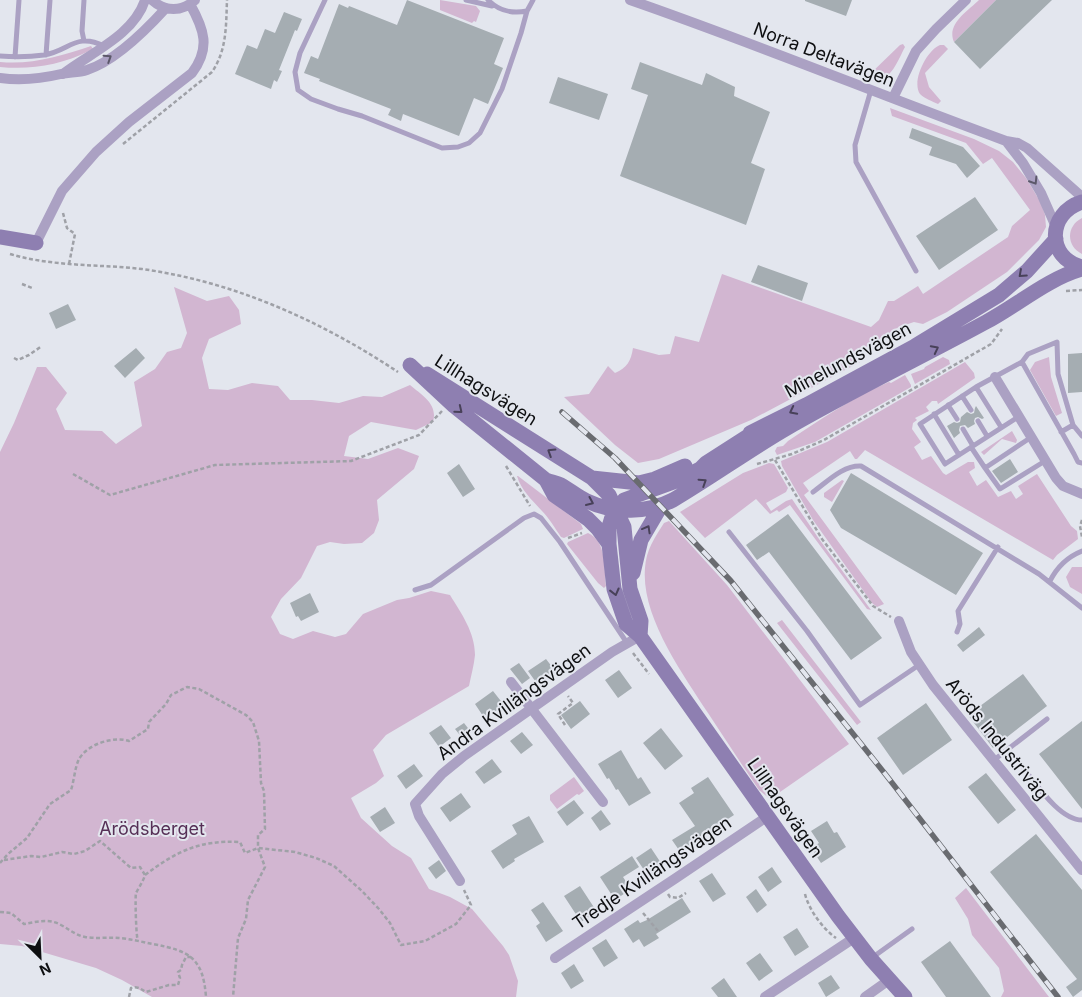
<svg xmlns="http://www.w3.org/2000/svg" width="1082" height="997" font-family="Inter,sans-serif">
	<style>
		.green { fill: #d2b6d1 }
		.building { fill: #a5adb2 }
		.lines { fill: none; stroke-linecap: round; stroke-linejoin: round }
		.path { stroke: #9fa1a7; stroke-width: 2.5; stroke-dasharray: 4 2.5; stroke-linecap: butt }
		.lane { stroke: #aba1c3; stroke-width: 5 }
		.street { stroke: #aba1c3; stroke-width: 10 }
		.secondary { stroke: #8e7fb1; stroke-width: 15 }
		.rail-casing { stroke: #696b70; stroke-width: 5.5 }
		.rail { stroke: #e3e6ee; stroke-width: 4; stroke-dasharray: 11; stroke-linecap: butt }
		.oneway { stroke: #5c586a }
		.oneway2 { stroke: #484159 }
		.labels { text-anchor: middle; stroke-width: 4; stroke-linejoin: round; paint-order: stroke }
		.street-label { font-size: 18px; fill: #0e0f11; stroke: #e3e6ee }
		.park-label { font-size: 18px; fill: #562f56; stroke: #e3e6ee }
	</style>
	<rect width="100%" height="100%" fill="#e3e6ee"/>
	<path class="green" d="M440 0 476 6 480 11 476 22 474 21 472 23 440 10Z
		M979 0H996L954 42C946 24 968 11 979 0Z
		M903 44 905 47C897 62 890 85 869 80L868 76 900 45Z
		M940 45H944L948 49 925 73 929 87 941 101 938 104C932 101 925 99 920 94 911 81 927 50 940 45Z
		M91 46 93 49 89 51C61 65 31 70 0 67V62C32 65 61 56 91 46Z
		M890 108 974 139 999 151 1013 162 1026 178 1041 203 1045 215 1046 227 1039 240 1007 272 947 312 923 324 914 322 899 327 881 338 868 345 863 351 862 361 751 420 659 459 638 463 615 445 564 397 589 394 608 366 615 373C627 368 631 361 633 348L659 355 670 354 675 336 699 342 722 274 871 327 879 320 888 301H894L918 286 923 294 1008 237 1012 226 1030 210 992 158 983 164 966 143 892 116Z
		M1082 218V254C1066 246 1066 226 1082 218Z
		M174 287 207 301 229 296 239 310 241 324 209 339 202 358 209 389 228 390 252 383 278 386 290 400H312L339 403 363 396 382 397 410 385C423 396 438 404 433 422L416 430 371 422 349 436 344 456 368 459 398 448 419 456 414 469 377 500 379 520 374 533 362 543 344 544 330 542 317 546 301 578 281 599 271 617 280 634 293 639 313 631 335 637 346 634 363 614 397 600 409 598 431 591 450 595C461 613 475 632 475 655 474 665 471 676 469 686L386 735 373 750 384 776 376 783 351 798 361 818 392 846 411 858 429 889 450 897 472 909 503 946 509 955 518 981 516 997H152L122 980 96 968 22 946 0 944V452L14 423 37 367H46L67 393 56 409 65 430 102 431 116 444 142 426 134 382 155 369 167 352 181 348 187 333Z
		M943 357 949 360 950 364 915 384 911 374 924 369 925 367Z
		M1049 357 1051 377 1062 413 1056 416 1030 370 1035 362Z
		M965 362 974 373 975 378 938 404 937 401H932L926 407 929 411 915 418 917 420 913 423 912 429 921 442 914 447 922 460 931 456 943 473 946 475 968 462H974L975 468 969 472 977 486 986 480 998 497 1011 491 1016 499 1023 494 1018 486 1037 474 1071 526 1077 531 1078 539 1057 555 1053 560 865 450 857 459H855L850 451 803 483 809 491 804 495 884 604 877 607 872 603 813 520 782 466 781 461 827 442Z
		M905 375 911 385V387L815 442 777 455 775 451 777 447 783 446 788 441C820 420 853 397 889 382L891 383Z
		M1012 431 1017 440 1016 443 1002 439 984 455 981 452Z
		M769 463 774 464 788 488 786 492 766 503 771 511 786 501 792 499 819 539 871 610 867 609 790 505 779 512 777 510 770 514 756 499 705 538 680 512 743 473Z
		M517 476H518L581 524 583 529 564 538 561 537C555 528 549 518 542 511 532 500 521 490 517 476Z
		M842 480 844 481 832 502 824 497V493Z
		M669 521 727 585 849 744 770 799 759 790C742 765 725 739 708 713 683 674 641 617 645 568 646 550 655 537 664 523Z
		M588 533C607 541 604 569 606 586L604 588 598 583 567 544 568 542Z
		M1072 567H1082V594L1070 587 1066 577Z
		M782 620 861 722 857 725 777 623Z
		M574 777 584 791 579 795 577 794 557 809 550 800V795Z
		M966 888 1049 997H1001L1004 991 999 968 972 935 968 919 955 898Z"/>
	<path class="building" d="M407 0 504 38 494 64 503 68 488 104 474 98 459 136 403 114 401 121 388 115 391 109 319 81 320 79 304 73 311 56 318 59 339 4 348 8 349 6 397 25Z
		M805 0H852L846 16 805 1Z
		M996 0H1052L980 69 954 42Z
		M284 12 302 19 297 31 295 30 279 70 282 71 277 82 274 80 271 89 235 74 247 45 257 49 265 29 275 33Z
		M640 62 702 85 706 73 735 87 734 96 770 112 751 163 765 169 746 225 620 176 648 95 631 89Z
		M558 77 608 94 599 120 549 103Z
		M912 128 963 147 980 166 967 178 956 164 929 155 932 147 909 138Z
		M975 197 998 230 939 270 916 236Z
		M758 265 808 283 802 301 751 282Z
		M68 304 76 320 56 329 49 313Z
		M136 348 145 358 125 378 114 366Z
		M1082 353V392L1068 393V354Z
		M976 406 984 418 982 419 978 417 975 418 974 421 975 424 968 428 965 425 960 426 959 430 960 433 954 438 947 426 954 422 957 423 960 422 961 417 967 412 971 414 974 413 975 408Z
		M1010 459 1018 472 1001 483 992 471Z
		M459 464 475 489 463 497 447 473Z
		M851 473 983 553 956 595 841 528 830 510Z
		M788 514 882 638 851 660 769 552 757 560 746 545Z
		M310 593 319 612 301 621 298 616 296 617 290 603Z
		M979 627 985 635 963 652 957 645Z
		M546 659 556 672 538 685 528 671Z
		M519 663 530 678 522 684 510 669Z
		M619 670 632 688 618 698 605 680Z
		M1023 674 1047 706 993 748 968 715Z
		M493 691 504 705 485 719 475 704Z
		M580 701 590 714 571 729 561 715Z
		M926 703 952 740 903 775 877 738Z
		M1082 721V809L1039 754Z
		M464 723 471 732 463 739 455 729Z
		M441 725 451 738 439 747 429 733Z
		M661 728 683 756 665 770 643 743Z
		M522 732 533 745 521 754 510 741Z
		M621 750 638 779 641 777 651 793 629 806 618 789 616 790 609 778 607 779 598 764Z
		M492 759 502 772 484 784 475 772Z
		M414 764 423 776 406 789 397 776Z
		M986 773 1016 810 998 824 968 787Z
		M708 777 734 815 692 842 694 845 681 853 672 840 695 826 679 803 694 793 691 788Z
		M461 793 471 807 450 822 440 808Z
		M574 800 584 813 567 826 557 812Z
		M385 807 395 823 380 832 370 817Z
		M601 810 611 824 600 831 591 818Z
		M529 816 544 842 514 859 515 861 503 869 491 851 517 834 512 825Z
		M827 821 834 833 837 832 846 847 821 863 811 848 819 843 811 831Z
		M1036 834 1082 890V990L1073 997 1066 987 1077 979 990 872Z
		M651 848 663 866 648 876 636 858Z
		M632 856 639 867 623 877 631 889 615 900 600 877Z
		M439 860 446 871 436 879 428 868Z
		M772 867 782 882 768 892 758 877Z
		M712 873 726 894 713 902 699 881Z
		M580 886 597 912 581 922 564 896Z
		M756 889 767 905 757 913 746 897Z
		M682 898 691 912 656 934 659 938 644 947 639 939 633 943 624 929 638 920 640 923 647 920Z
		M543 902 563 931 546 942 536 926 540 923 531 910Z
		M797 928 809 947 795 956 783 937Z
		M606 939 618 958 604 967 592 948Z
		M950 941 991 997H946L921 962Z
		M760 953 773 971 759 981 746 963Z
		M574 964 584 981 571 989 561 973Z
		M831 975 840 988 826 997 818 983Z
		M724 978 737 997H718L711 988Z"/>
	<g class="lines">
		<path class="path" d="M123 144 212 72C227 50 226 25 227 0
			M63 213 67 228 75 234 69 264
			M10 254C54 267 98 264 142 269 235 282 321 321 398 372
			M22 284 32 288
			M1066 291 1082 290
			M14 358 18 360 29 355 42 346
			M775 460 822 539 873 606 891 617
			M757 464 792 454 824 440 991 344 1002 329
			M506 466 530 506
			M73 474 110 495 215 465 351 461 419 435 442 411
			M1082 520 1080 526 1082 537
			M568 538 582 533
			M633 653 649 674
			M565 725 558 714 573 703 568 696
			M4 860 31 856 41 857 62 852 74 854 85 851 100 841 131 868 140 867 145 875C143 882 139 887 136 893 135 896 136 938 138 941
			M0 863 8 854 27 838 50 804 71 790C74 781 75 767 79 759 88 744 113 736 129 741L148 729 149 722 166 704 171 695 187 687 199 689 246 715 253 722 259 741 261 783 264 791 265 829 258 835V848L265 867 248 900 246 919 238 938 233 997
			M145 875C177 851 199 840 240 842L245 853 258 848 295 852 316 858 334 866 362 891 379 909 390 923 401 945 425 941 456 924 471 905 464 890
			M668 894 670 897 678 898 686 893
			M805 894C809 910 823 929 836 938
			M0 912 11 913 24 924C36 922 49 918 61 925 69 929 75 935 85 937 96 939 108 937 119 938 131 939 142 942 153 944 190 951 203 958 206 997
			M643 913 658 931
			M129 997 131 988C137 986 141 989 146 992L169 985H178L180 978 178 972 181 970 182 965 186 957H191"/>
		<path class="lane" d="M325 0 300 53 295 72 298 90 311 99 338 109 362 116 442 148 458 147 469 143 480 133 502 89 521 33 527 11 533 0
			M466 0 492 6
			M488 0C499 11 511 14 527 11
			M84 41 82 31 84 0
			M46 55 50 0
			M0 56C14 57 29 57 44 55 69 51 76 32 104 46
			M15 57 19 0
			M871 90 855 145 856 162 916 271
			M1022 362 1074 454 1078 462 1082 463
			M976 387 1001 427
			M962 396 971 410
			M948 405 957 419
			M934 414 959 455
			M1018 417 945 464 920 424 976 387 1022 362 1028 354 1057 342 1058 374 1073 425 1082 436
			M978 421 987 436
			M963 429 973 446
			M1061 432 1073 425
			M1030 438 985 468 1000 489 1045 461
			M971 447 985 468
			M813 492C827 482 843 465 861 466L1039 574 1082 608
			M729 532 807 631 860 705 919 665
			M1050 581C1057 567 1067 557 1082 551
			M415 590 431 585 524 518 534 514 541 518 560 542 627 643
			M957 632 960 624 958 611 998 547
			M994 760 1047 719
			M1024 769C1037 785 1060 820 1082 820
			M873 957 912 929"/>
		<path class="street" d="M152 0C165 12 182 12 195 0
			M630 0C757 44 880 95 1006 141L1018 143 1027 148 1082 197
			M63 74C90 53 134 35 145 0
			M0 78C22 81 40 79 61 74 70 72 78 73 87 70 115 61 146 30 166 8
			M893 98 916 51 936 29 966 0
			M1006 141 1023 163 1041 193 1056 227
			M36 243 62 191 96 152 129 122 192 73C211 48 204 29 190 4
			M995 377 1056 478 1063 486 1082 494
			M899 621 911 652 933 685 1082 870
			M511 682 603 802
			M460 881 419 816 415 804 442 774 464 756 612 652 640 636
			M555 958 676 878 768 816
			M765 997 854 938
			M865 997 889 980"/>
		<path class="secondary" d="M1082 202C1047 213 1046 258 1082 267
			M0 237 36 243
			M410 365 454 406 546 480C551 482 557 483 561 485 570 490 578 497 587 501 614 514 648 513 673 500 710 478 745 453 782 431 849 392 918 359 986 322 1018 305 1047 279 1082 269
			M427 374 592 478 609 495 624 527 630 589 641 621 640 636
			M759 429 706 463 700 469 679 480 624 500 612 517 609 527V544L614 589 626 624 640 636 838 916 871 959 905 997
			M750 433 806 405 915 346 999 295 1027 271 1056 239
			M592 478 639 483 655 479 685 466
			M546 480 554 495 588 519 598 529 609 544
			M633 573 641 540 661 506"/>
		<g class="rail-casing">
			<path id="rail" d="M562 412 615 458 731 581 886 775 1058 997"/>
		</g>
		<use href="#rail" class="rail"/>
	</g>
	<defs><path id="oneway-chevron" d="M-2-3.5L2.5 0L-2 3.5" fill="none" stroke-width="1.6" stroke-linecap="round" stroke-linejoin="round" transform="scale(1.25)"/></defs>
	<g class="oneway">
		<use href="#oneway-chevron" transform="translate(108 58) rotate(-33)"/>
		<use href="#oneway-chevron" transform="translate(1034 181) rotate(58)"/>
	</g>
	<g class="oneway2">
		<use href="#oneway-chevron" transform="translate(1022 274) rotate(138)"/>
		<use href="#oneway-chevron" transform="translate(935 349) rotate(-27)"/>
		<use href="#oneway-chevron" transform="translate(459 410) rotate(39)"/>
		<use href="#oneway-chevron" transform="translate(793 411) rotate(153)"/>
		<use href="#oneway-chevron" transform="translate(551 452) rotate(-148)"/>
		<use href="#oneway-chevron" transform="translate(703 482) rotate(-33)"/>
		<use href="#oneway-chevron" transform="translate(590 502) rotate(24)"/>
		<use href="#oneway-chevron" transform="translate(647 529) rotate(-61)"/>
		<use href="#oneway-chevron" transform="translate(615 592) rotate(76)"/>
	</g>
	<g class="labels">
		<g class="street-label">
			<text transform="translate(824 55) rotate(21)" y="6">Norra Deltavägen</text>
			<text transform="translate(848 360) rotate(-28)" y="6">Minelundsvägen</text>
			<text transform="translate(486 390) rotate(32)" y="6">Lillhagsvägen</text>
			<text transform="translate(514 702) rotate(-36)" y="6">Andra Kvillängsvägen</text>
			<text transform="translate(997 739) rotate(51)" y="6">Aröds Industriväg</text>
			<text transform="translate(785 808) rotate(55)" y="6">Lillhagsvägen</text>
			<text transform="translate(652 873) rotate(-34)" y="6">Tredje Kvillängsvägen</text>
		</g>
		<g class="park-label">
			<text x="152" y="835">Arödsberget</text>
		</g>
	</g>
	<g transform="translate(40 957) rotate(156)" stroke="#e3e6ee" stroke-width="4" paint-order="stroke">
	<path d="M0-4L9 19L0 12L-9 19Z" fill="#0e0f11"/>
	<text y="-8" font-size="14" font-weight="bold" text-anchor="middle" fill="#0e0f11">N</text>
	</g>
</svg>
